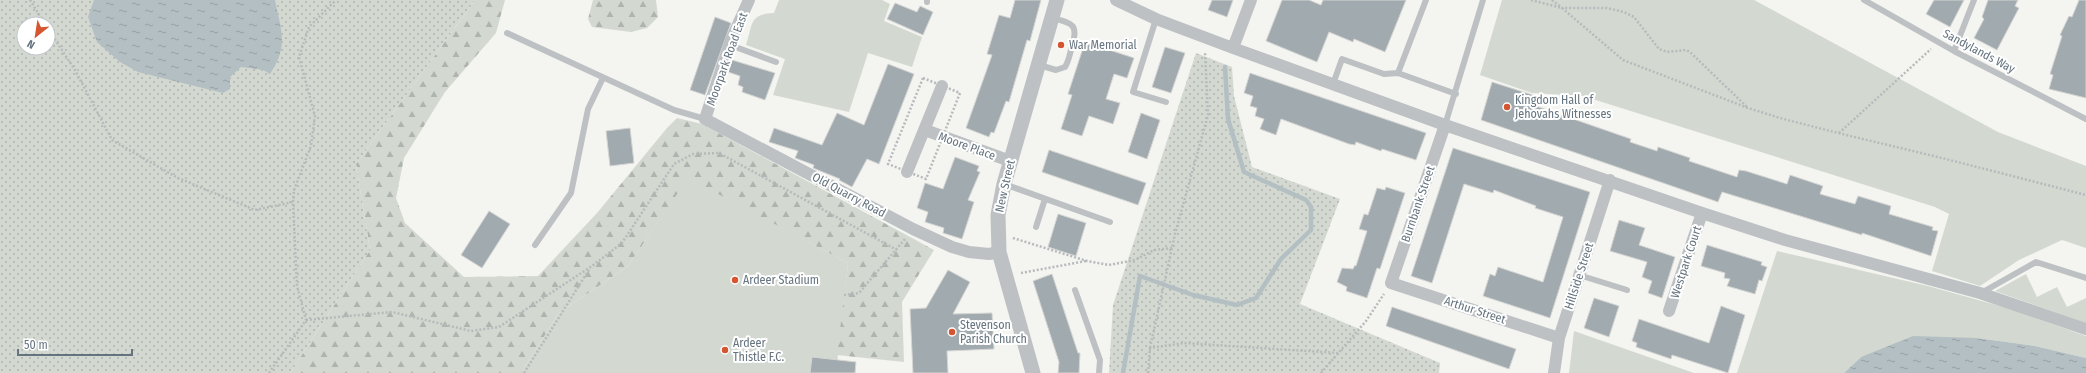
<svg xmlns="http://www.w3.org/2000/svg" width="2086" height="373" font-family="'Fira Sans Condensed',sans-serif">
	<style>
		.grass { fill: #d3d9d0 }
		.forest { fill: url(#forest-firs) }
		.park { fill: url(#park-dots); fill-rule: evenodd }
		.water { fill: url(#water-ripples) }
		.lines { fill: none; stroke-linecap: round; stroke-linejoin: round }
		.stream { stroke: #b4bfc3; stroke-width: 4.5 }
		.building { fill: #a1aaae; stroke: #d5d5d3 }
		.path { stroke: #b7babc; stroke-width: 2.5; stroke-dasharray: 2 2; stroke-linecap: butt }
		.service { stroke: #bdc1c4; stroke-width: 6 }
		.minor { stroke: #bdc1c4; stroke-width: 12 }
		.tertiary { stroke: #bdc1c4; stroke-width: 15 }
		.poi-dot { fill: #d45530; stroke: #fff; stroke-width: 1.5 }
		.labels { text-anchor: middle; stroke-width: 4; stroke-linejoin: round; paint-order: stroke }
		.poi-label { font-size: 12px; fill: #65747f; stroke: #fff; text-anchor: start }
		.street-label { font-size: 12px; fill: #65747f; stroke: #fff }
	</style>
	<defs>
		<pattern id="forest-firs" width="22" height="20" patternUnits="userSpaceOnUse"><rect width="22" height="20" fill="#d3d9d0"/><path d="M5 1l3.5 6h-7zM16 11l3.5 6h-7z" fill="#afb5ae"/></pattern>
		<pattern id="park-dots" width="8" height="8" patternUnits="userSpaceOnUse"><rect width="8" height="8" fill="#d3d9d0"/><path d="M2 2h.1M6 6h.1" fill="none" stroke="#afb5ae" stroke-width="1.8" stroke-linecap="round"/></pattern>
		<pattern id="water-ripples" width="26" height="14" patternUnits="userSpaceOnUse"><rect width="26" height="14" fill="#b4bfc3"/><path d="M2 4q2-2 4 0t4 0M15 11q2-2 4 0t4 0" fill="none" stroke="#96a0a4"/></pattern>
	</defs>
	<rect width="100%" height="100%" fill="#f4f4f0"/>
	<path class="grass" d="M779 0H882L890 4 884 21 922 37 912 67 868 53 849 112 773 95 785 59 746 45C753 24 749 14 774 13Z
		M1502 0H1754L1998 132 2086 166V248L2062 240 2019 260 1980 286 1932 271 1949 214 1935 207 1583 96 1532 93 1480 75Z
		M688 177 848 263 836 373H521L559 313 628 266Z
		M1777 251 1928 286 2007 308 2086 336V358L2035 346 1977 338 1861 357 1844 373H1737Z
		M2026 274 2037 297 2057 287 2067 307 2086 298V323L1995 291Z
		M1574 331 1694 373H1569Z"/>
	<path class="forest" d="M475 0H505L496 33 445 92 404 158 396 198 405 223 464 277 538 276 597 213 667 128 677 118 702 124 934 250 902 302 904 362 837 355 848 263 688 178 628 266 559 313 521 373H290L370 250 356 164Z
		M593 0H656L658 17 647 28 631 32 592 27 588 19Z"/>
	<path class="park" d="M0 0H475L356 164 370 250 290 373H0ZM24 24H48V48H24Z
		M1196 53 1232 67 1234 96 1252 167 1340 199 1300 304 1440 363 1439 373H1109L1113 305Z"/>
	<path class="water" d="M94 0H275C281 31 289 45 270 74L263 70 241 67 230 77V89L223 93 138 72 120 62 97 42 88 17Z
		M1913 336 1977 338 2035 346 2086 358V373H1844L1861 357Z"/>
	<g class="lines">
		<path class="stream" d="M1123 373 1140 276 1193 295 1237 305 1256 298 1281 259 1311 230V207L1306 200 1244 172 1228 119 1225 67"/>
	</g>
	<path class="building" d="M1015 0H1041L1030 41 1027 40 1009 102 1006 101 994 133 991 132 989 137 966 128 992 55 987 54 999 15 1010 18Z
		M1212 0H1233L1227 17 1208 10Z
		M1282 0H1309L1321 5 1323 0H1406L1385 52 1354 39 1353 42 1329 32 1317 62 1266 41Z
		M1934 0H1964L1950 27 1926 14Z
		M1988 0H2018L2015 6 2019 8 1997 50 1974 38 1984 19 1982 17Z
		M2079 0H2086V98L2049 89 2053 75 2050 74 2062 36 2060 35 2069 16 2072 17Z
		M895 3 917 12 920 6 933 12 923 35 887 19Z
		M715 17 731 23 705 95 690 90Z
		M1085 42 1134 58 1127 78 1114 74 1106 99 1120 103 1113 124 1089 116 1082 136 1061 129 1072 95 1068 94Z
		M1165 47 1185 53 1171 93 1152 87Z
		M732 60 775 73 765 100 742 92 743 87 738 85 740 76 728 72Z
		M888 64 914 74 879 164 867 159 852 187 839 180 840 179 813 168 814 165 795 158 798 151 769 142 774 128 822 145 837 113 864 125Z
		M1250 73 1426 133 1416 160 1382 149 1381 151 1356 142 1355 145 1349 144 1281 119 1276 135 1260 129 1264 119 1255 116 1257 108 1250 106 1253 96 1244 93Z
		M1492 82 1533 95 1530 104 1631 139 1630 142 1657 151 1658 147 1690 158 1689 161 1737 177 1739 170 1746 171 1787 184 1790 175 1823 186 1820 194 1855 204 1858 196 1891 206 1889 214 1933 227 1932 230 1938 231 1931 256 1862 233V235L1722 192 1718 202 1481 120Z
		M1141 113 1160 120 1147 159 1128 152Z
		M630 128 634 163 610 166 606 131Z
		M1453 148 1590 192 1550 318 1483 296 1490 274 1495 276 1498 267 1543 282 1563 217 1535 208 1536 206 1494 190 1493 193 1464 184 1432 283 1411 276Z
		M1049 150 1146 183 1138 205 1042 172Z
		M955 157 979 166 977 171 980 172 968 200 974 202 962 239 943 233 944 228 925 222 928 212 917 208 925 183 943 189Z
		M1386 187 1405 193 1380 269 1377 268 1367 298 1346 291 1347 287 1337 282 1342 268 1353 269 1355 265 1356 266 1367 231 1359 229 1364 214 1368 215 1377 188 1385 190Z
		M489 211 510 224 482 268 461 255Z
		M1058 214 1086 223 1076 256 1048 247Z
		M1619 220 1645 228 1639 245 1675 257 1662 298 1648 293 1652 281 1642 277 1647 262 1610 251Z
		M1707 245 1762 262 1761 265 1767 267 1762 281 1759 280 1755 294 1727 286 1730 279 1724 278 1725 273 1701 266Z
		M948 270 970 282 953 314 992 313 994 349 947 351 948 373H913L910 309 926 308Z
		M1052 274 1078 353H1080L1079 373H1058L1059 362 1033 281Z
		M1594 298 1619 306 1609 337 1584 328Z
		M1721 306 1745 315 1728 373 1672 355 1671 359 1636 347 1637 343 1632 341 1639 319 1709 343Z
		M1392 307 1516 349 1509 369 1386 326Z
		M812 357 856 362 855 373H810Z"/>
	<g class="lines">
		<path class="path" d="M30 0 45 24
			M1531 0 1562 8 1623 60 1748 108 1780 118 1838 133 1942 158 2086 195
			M1552 0 1562 8H1607L1624 12 1634 17 1659 49 1667 52 1686 50 1690 52 1747 107
			M48 29 75 70 112 140 178 178 255 210 293 202
			M923 78 960 93 926 179 888 164Z
			M1839 133 1931 49
			M1013 238 1087 261 1109 265 1135 260 1154 250 1172 248
			M1021 273 1086 261
			M844 295 859 293 905 239
			M306 320 392 312 471 331 499 327 592 266 622 243 674 164 693 154 719 153 897 250
			M1150 348 1175 234 1208 115 1205 52
			M269 373 306 320 297 286 293 202 294 190 311 146 315 116 299 57 309 27 336 0
			M524 373 590 268
			M1148 373 1150 348 1184 343 1338 353
			M1321 373 1366 321 1384 294"/>
		<path class="service" d="M1864 0 1954 51 2086 119
			M927 2V0
			M1156 19 1133 92 1166 102
			M507 33 674 110 705 119
			M730 45 776 62
			M1954 51 1974 0
			M1039 65 1056 70 1065 67C1069 61 1070 53 1072 46 1079 24 1072 23 1052 18
			M1398 73 1426 0
			M1333 84 1342 59 1384 74 1398 73 1456 94
			M1445 125 1483 0
			M1004 184 1110 222
			M1036 227 1045 199
			M535 245 571 193 588 109 603 78
			M1579 275 1627 290
			M1075 290 1100 360 1099 373
			M1981 293 2036 262 2086 278"/>
		<path class="minor" d="M749 0 731 40 705 119 913 229 952 247 969 252 989 254 999 252
			M1116 0 1156 19 1233 48 1445 125 1702 213 1785 240 1980 293 2086 329
			M1233 48 1251 0
			M1445 125 1391 283 1559 338
			M925 130 1010 161
			M907 172 942 86
			M1669 311 1702 213
			M1554 373 1559 338 1610 180"/>
		<path class="tertiary" d="M1033 373 999 252 998 215 1004 184 1057 0"/>
	</g>
	<g class="poi-dot">
		<circle cx="1061" cy="45" r="4"/>
		<circle cx="1507" cy="107" r="4"/>
		<circle cx="735" cy="280" r="4"/>
		<circle cx="952" cy="332" r="4"/>
		<circle cx="725" cy="350" r="4"/>
	</g>
	<g class="labels">
		<g class="poi-label">
			<text x="1069" y="49">War Memorial</text>
			<text x="1515" y="104">Kingdom Hall of<tspan x="1515" dy="14">Jehovahs Witnesses</tspan></text>
			<text x="743" y="284">Ardeer Stadium</text>
			<text x="960" y="329">Stevenson<tspan x="960" dy="14">Parish Church</tspan></text>
			<text x="733" y="347">Ardeer<tspan x="733" dy="14">Thistle F.C.</tspan></text>
		</g>
		<g class="street-label">
			<text transform="translate(1979 51) rotate(28)" y="4">Sandylands Way</text>
			<text transform="translate(727 59) rotate(-70)" y="4">Moorpark Road East</text>
			<text transform="translate(967 146) rotate(20)" y="4">Moore Place</text>
			<text transform="translate(1005 186) rotate(-77)" y="4">New Street</text>
			<text transform="translate(849 195) rotate(28)" y="4">Old Quarry Road</text>
			<text transform="translate(1418 204) rotate(-71)" y="4">Burnbank Street</text>
			<text transform="translate(1686 262) rotate(-72)" y="4">Westpark Court</text>
			<text transform="translate(1579 276) rotate(-72)" y="4">Hillside Street</text>
			<text transform="translate(1475 310) rotate(18)" y="4">Arthur Street</text>
		</g>
	</g>
	<g transform="translate(36 36) rotate(210)"><circle r="19" fill="#ffffff" stroke="#c1c7cc"/>
	<path d="M0-3L7 15L0 10L-7 15Z" fill="#d45530"/>
	<text y="-6" font-size="11" font-weight="bold" text-anchor="middle" fill="#65747f">N</text>
	</g>
	<path d="M18 349v6h114v-6" fill="none" stroke="#65747f" stroke-width="2"/>
	<text x="24" y="349" font-size="12" fill="#65747f" stroke="#ffffff" stroke-width="3" paint-order="stroke">50 m</text>
</svg>
